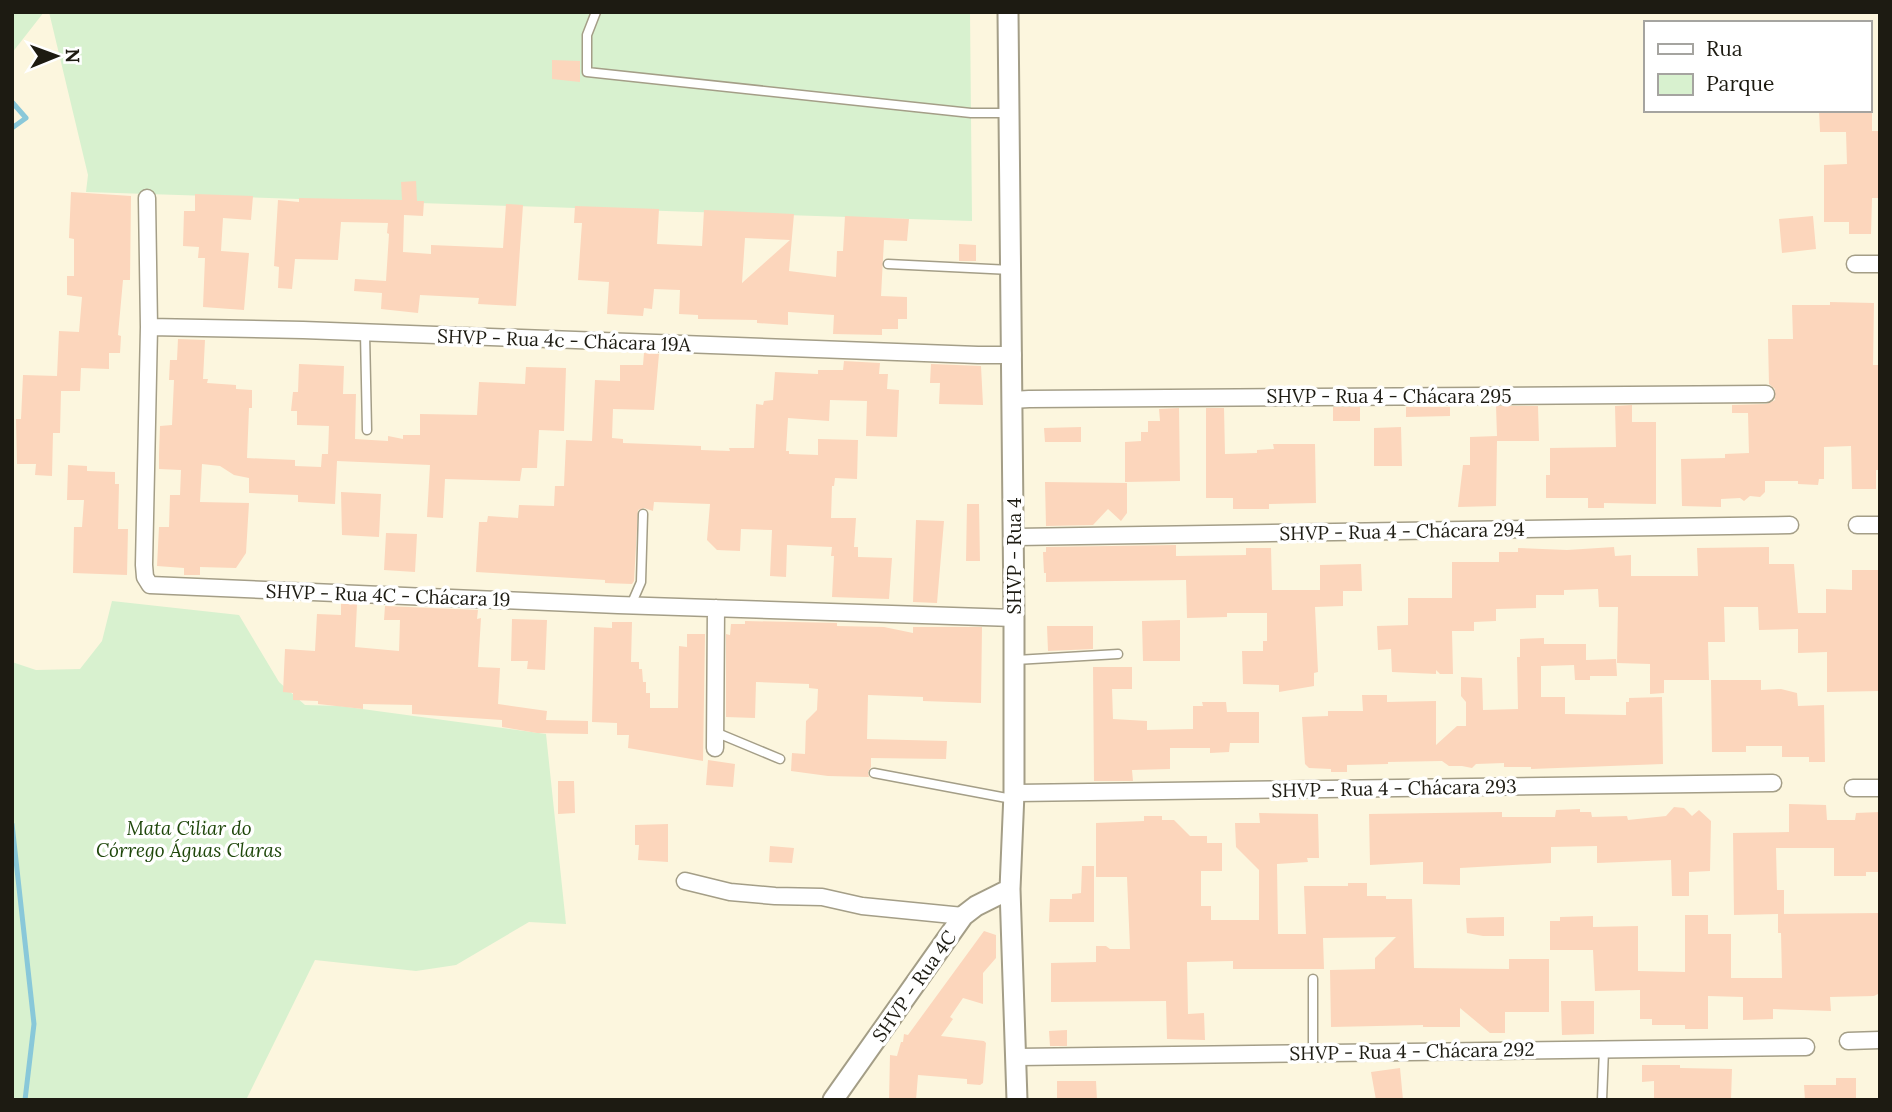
<svg xmlns="http://www.w3.org/2000/svg" width="1892" height="1112" font-family="Lora,serif">
	<style>
		.green { fill: #d8f1cf }
		.lines { fill: none; stroke-linecap: round; stroke-linejoin: round }
		.stream { stroke: #89c8d9; stroke-width: 5 }
		.building { fill: #fcd6bc; fill-rule: evenodd }
		.service-casing { stroke: #a49e87; stroke-width: 11 }
		.minor-casing { stroke: #a49e87; stroke-width: 19 }
		.tertiary-casing { stroke: #a49e87; stroke-width: 23 }
		.service { stroke: #fff; stroke-width: 8 }
		.minor { stroke: #fff; stroke-width: 16 }
		.tertiary { stroke: #fff; stroke-width: 19 }
		.labels { text-anchor: middle; stroke-width: 7; stroke-linejoin: round; paint-order: stroke }
		.street-label { font-size: 19px; fill: #1d1b12; stroke: #fff }
		.park-label { font-size: 19px; font-style: italic; fill: #1f470b; stroke: #fff }
	</style>
	<rect width="100%" height="100%" fill="#fcf6de"/>
	<path class="green" d="M12 12H44L12 53Z
		M49 12H970L972 221 86 192 88 175Z
		M112 601 239 615 279 682 305 705 340 706 546 734 566 924 529 922 456 965 416 971 315 960 246 1100H12V662L36 670 80 669 102 641Z"/>
	<g class="lines">
		<path class="stream" d="M12 102 26 118 12 128
			M12 824 34 1024 25 1100"/>
	</g>
	<path class="building" d="M552 60 580 61V82L552 79Z
		M1819 110H1872V131H1880V198H1872L1871 234H1849V222H1824V165L1847 164 1846 132H1820Z
		M416 181 417 201H424L423 216 404 215 403 252 431 254V245L503 248 506 204 523 205 516 306 478 304 479 298 420 295 418 313 381 309 382 293 354 291 355 279 386 281 389 234 387 233 388 223 341 222 338 260 295 259 292 289 278 288 279 267 274 266 278 200 299 202V198L402 200 401 182Z
		M71 192 131 196 130 280H123L118 335 121 336 120 353H109V369L81 368 80 391H61L60 433H53L52 476 35 475 36 464H17L16 419H21L23 375 57 376 59 331 79 332 82 297 67 295V276H74V239L69 238Z
		M195 194 253 196 251 220 223 218 221 251 249 253 244 310 203 307 205 258H198L199 247 183 246 184 211H195Z
		M575 206 659 209 657 244 702 246 704 210 794 214 789 271 836 277 837 251H843L845 216 909 219 907 241 884 240 881 296 907 297V319H898V329H882V335L833 334 834 315 788 312V325L757 323V320L698 319V315L679 314 680 290 654 289 652 309 644 308 643 316 607 314 609 282 578 280 582 223H574ZM745 238 790 240 742 283Z
		M1813 216 1816 249 1782 253 1779 219Z
		M959 244 976 245V261H959Z
		M1830 302 1874 303 1873 365H1880V470H1876V489H1852L1851 446 1824 447V479H1819L1818 485 1798 484V481H1765V492L1760 497 1750 496 1744 501 1740 498 1721 499V507L1682 506 1681 459 1725 458V454L1749 453 1748 413H1732V405L1766 404 1775 400V389L1769 384 1768 339H1793L1792 305H1830Z
		M178 339 205 340 203 379H208L207 383 236 385V389L252 390V408H249L247 458 295 460V466L321 467 322 454H328L329 426 297 425V411H291L293 392H298L299 364 344 366 343 394H356L355 439 388 441V436L403 439V435H420V414L477 415 479 382 525 384 526 367 566 368 564 431 539 430 537 468H522L520 481 445 479 443 518 427 517 430 465 337 461 335 504 298 502V495L249 493V478L234 475 220 466 202 464 200 502 249 503 246 553 236 568 200 567V575H184V568L157 566 159 527H169L170 495H180L181 470 159 469V454L160 426 172 425 174 380H169L170 360H177Z
		M644 353 659 354 654 410 613 409 612 438 623 439V443L701 446V450L730 451 729 448H754L756 404 763 405 764 401 773 400 775 372 818 374V370H843L844 361 880 363 879 374H888L887 389 899 390 897 437 866 436 867 401 830 400 829 421 788 418 786 451H789V454L818 455V439L858 440 857 479 835 478 834 486H832L831 518H856L854 547H858V557L892 558 889 599 832 597 834 556H831L832 547 787 545 786 577 770 576 772 530 741 529 740 551 717 550 707 540 710 504 654 502 653 511 644 508 638 510 634 581 632 584 605 583V580L476 572 479 522H487L488 516 518 518 519 505 554 506 555 486H564L566 440 592 441 595 380 620 381V365H643Z
		M931 364 981 366 983 405 939 404 940 383H930Z
		M1632 405V422H1656V504L1604 503V508H1588V498H1546V475H1550V448L1616 447 1615 406Z
		M1496 406H1538L1539 441H1497L1496 506 1458 507 1463 465H1470V437L1497 436Z
		M1333 407H1360V421H1333Z
		M1406 407H1450V416L1406 417Z
		M1179 408 1180 481 1125 482V442L1141 441V432H1148V421H1160L1159 409Z
		M1206 408H1224L1225 454 1257 453V450L1274 449 1273 444H1315L1316 503 1269 504V509H1233V498H1206Z
		M1081 427V442H1045L1044 428Z
		M1401 427 1402 466H1374V428Z
		M68 465 87 466V471L115 472V484H119L118 529H128L127 575 73 573 74 527H82L84 500H67Z
		M1045 482 1127 483V513L1121 521 1108 509 1093 525 1046 526Z
		M341 492 381 494 379 537 342 535Z
		M967 504H979L980 561H966Z
		M916 520 944 521 937 603 913 602Z
		M386 533 417 534 415 572 384 570Z
		M1176 545V556L1246 555V548H1271L1272 590H1320V565L1361 564 1362 591H1343V606L1315 607 1318 672 1314 673V686L1279 692V685L1243 684 1242 651H1263V641H1267V613H1227V617L1187 618 1186 580 1046 582V573H1044L1043 552H1046V547Z
		M1614 547 1615 556 1631 555V576H1698L1697 548 1769 547V564H1794L1798 613H1826V589L1852 590V570H1880V691L1827 692V652L1798 653V629L1759 630 1758 607H1724L1725 642H1708L1709 680H1664V693L1650 694V664L1617 663 1618 607H1599L1598 589 1564 590V595H1536V608L1496 609V621L1474 622V631H1452L1453 674H1440L1436 670V674L1392 672 1391 649 1378 650 1377 626 1408 625V598H1452V562H1499V552H1518V548L1567 550Z
		M341 604H357L355 647 399 651 400 620H384L385 606 478 610 477 619 481 618 478 667 500 668 498 704 547 711 546 720 588 721V734L537 733 502 727V720L412 714V705L363 704V709L318 704V701L293 700V693L283 692 285 649 315 651 317 614 341 615Z
		M512 619 547 620 545 670 527 669 528 661H511Z
		M1180 620V661H1143L1142 621Z
		M745 621 837 623V626L884 627 913 633V627H982L981 703 923 701V697L868 695 867 739 947 741 946 759 871 758V767L868 772 869 777 828 776 791 771 792 753 805 754 806 721 817 710 818 689 809 688V684L756 682 755 718 726 717V634L730 635 731 624H745Z
		M612 622H632L631 662H639V669H642L643 682H646V693H650V708H678L679 646 687 647V634H705L703 761 628 748 629 735H617V723L592 722 594 627 612 628Z
		M1047 626H1093V649L1048 651Z
		M1544 638V644H1586V660L1616 659 1617 676H1590V680H1575L1574 665 1541 666V697H1565V714L1626 715V702H1629V698L1662 697 1663 764 1531 769V767H1504V763L1476 764 1472 768 1462 766H1449L1442 761 1388 762V764L1347 765V772H1331V769L1309 768 1305 764 1302 717 1328 716V711H1363L1362 695H1387V702L1436 701V745L1457 726H1466V702L1461 696V677L1482 678 1483 710 1518 709 1517 657H1520V639Z
		M1093 667H1132V689H1112L1113 719 1147 721V730L1193 729V706H1203L1202 702H1226L1227 712H1259V743H1230L1229 752 1210 753V748H1170V769L1132 770 1133 781H1094Z
		M1711 680H1761V690L1781 689 1797 693 1798 706 1824 705 1825 762H1809V757H1782V746H1746V752H1712Z
		M708 760 735 764 733 787 706 785Z
		M558 781H574L575 813 558 814Z
		M1789 804 1826 805 1827 820H1855L1856 813 1880 812V872H1866V876H1834V848H1776L1777 890H1784V914H1778L1880 913 1878 994 1874 996 1830 997 1831 1011 1773 1009V1019L1743 1020V997L1708 996V1029H1685V1025H1652V1019H1640V990L1595 991 1593 950H1550V921H1560V917L1593 916V927L1638 926V971L1685 972V915H1708V934H1731V978H1782L1781 933H1778V914L1734 915 1733 833 1789 832Z
		M1674 807 1684 808 1692 816 1699 810 1711 821 1710 871 1689 872V896H1672L1671 860 1597 863V846L1551 847V863L1460 868V885L1423 884V862L1370 865 1369 814 1502 812V817H1555L1556 810 1580 809V812H1591L1592 817 1627 816 1628 820 1666 816Z
		M1259 813 1318 814 1319 858H1307L1308 862 1277 864 1278 934H1306L1304 886H1348V883H1367V896H1386V899H1412L1414 968 1509 969V959H1549V1012H1505V1033H1490L1460 1008V1027H1423V1025L1331 1027 1330 970 1375 969V958L1396 937 1323 938 1324 969H1233V961L1187 962 1188 1014 1204 1013 1205 1040 1167 1039 1166 1001 1051 1002V963L1096 962V946H1106L1110 949H1130L1127 877H1096V823L1144 821V816H1162V820H1174L1190 836H1207V843H1222V871H1201V906H1211V920H1259V870L1236 847 1235 823H1260Z
		M668 824V862L638 860 639 845H635V825Z
		M770 846 794 848 792 863 769 862Z
		M1082 866H1094V922H1049L1050 899H1072V894L1081 893Z
		M1504 917V936H1483L1467 933 1466 918Z
		M984 931 996 935V958L983 973V1004L963 998 950 1017 953 1019 941 1036 984 1041 986 1043 983 1083 980 1085 967 1084V1079L918 1075 916 1100H889L890 1055 897 1056 901 1042H903L904 1034 908 1035Z
		M1561 1001H1594V1034L1562 1035Z
		M1067 1030V1046H1050L1049 1031Z
		M1642 1065H1680V1068L1732 1069 1731 1100H1654V1081L1642 1082Z
		M1400 1068 1403 1100H1376L1371 1072Z
		M1836 1078H1856V1100H1805L1804 1085H1836Z
		M1057 1081H1096L1097 1100H1057Z"/>
	<g class="lines">
		<g class="service-casing">
			<path id="service" d="M596 12 587 35V72L971 113H1009
				M888 264 1011 270
				M365 333 367 430
				M631 605 641 582 643 514
				M1014 660 1118 654
				M715 732 780 759
				M874 773 1012 799
				M1313 1053V979
				M1602 1100 1604 1049"/>
		</g>
		<g class="minor-casing">
			<path id="minor" d="M147 198 149 327 144 565 145 577 150 585 618 605 1014 618
				M1855 264H1880
				M149 327 303 330 978 355H1013
				M1013 400 1029 399 1766 394
				M1857 525H1880
				M1014 537 1790 525
				M715 748 716 608
				M1853 788H1880
				M1014 793 1773 783
				M685 881 730 892 775 896 822 897 862 906 963 916
				M1848 1041 1880 1040
				M1017 1057 1806 1047"/>
		</g>
		<g class="tertiary-casing">
			<path id="tertiary" d="M1008 12 1014 618V793L1010 889 1017 1100
				M833 1100 963 916 976 906 1010 889"/>
		</g>
		<use href="#service" class="service"/>
		<use href="#minor" class="minor"/>
		<use href="#tertiary" class="tertiary"/>
	</g>
	<g class="labels">
		<g class="street-label">
			<text transform="translate(564 340) rotate(2)" y="7">SHVP - Rua 4c - Chácara 19A</text>
			<text x="1389" y="403">SHVP - Rua 4 - Chácara 295</text>
			<text transform="translate(1402 531) rotate(-1)" y="7">SHVP - Rua 4 - Chácara 294</text>
			<text transform="translate(1014 556) rotate(-90)" y="7">SHVP - Rua 4</text>
			<text transform="translate(388 595) rotate(2)" y="7">SHVP - Rua 4C - Chácara 19</text>
			<text transform="translate(1394 788) rotate(-1)" y="7">SHVP - Rua 4 - Chácara 293</text>
			<text transform="translate(914 986) rotate(-55)" y="7">SHVP - Rua 4C</text>
			<text transform="translate(1412 1051) rotate(-1)" y="7">SHVP - Rua 4 - Chácara 292</text>
		</g>
		<g class="park-label">
			<text x="189" y="835">Mata Ciliar do<tspan x="189" dy="22">Córrego Águas Claras</tspan></text>
		</g>
	</g>
	<rect width="1892" height="1112" fill="none" stroke="#1d1b12" stroke-width="28"/>
	<rect x="1644" y="21" width="228" height="91" fill="#ffffff" stroke="#a5a4a0" stroke-width="2"/>
	<rect x="1658" y="44" width="35" height="10" fill="#ffffff" stroke="#a5a4a0" stroke-width="2"/>
	<text x="1706" y="56" font-size="21" fill="#1d1b12">Rua</text>
	<rect x="1658" y="74" width="35" height="21" fill="#d8f1cf" stroke="#a5a4a0" stroke-width="2"/>
	<text x="1706" y="91" font-size="21" fill="#1d1b12">Parque</text>
	<g transform="translate(56 56) rotate(89)" stroke="#ffffff" stroke-width="5" paint-order="stroke">
	<path d="M0-5L12 26L0 18L-12 26Z" fill="#1d1b12"/>
	<text y="-10" font-size="19" font-weight="bold" text-anchor="middle" fill="#1d1b12">N</text>
	</g>
</svg>
